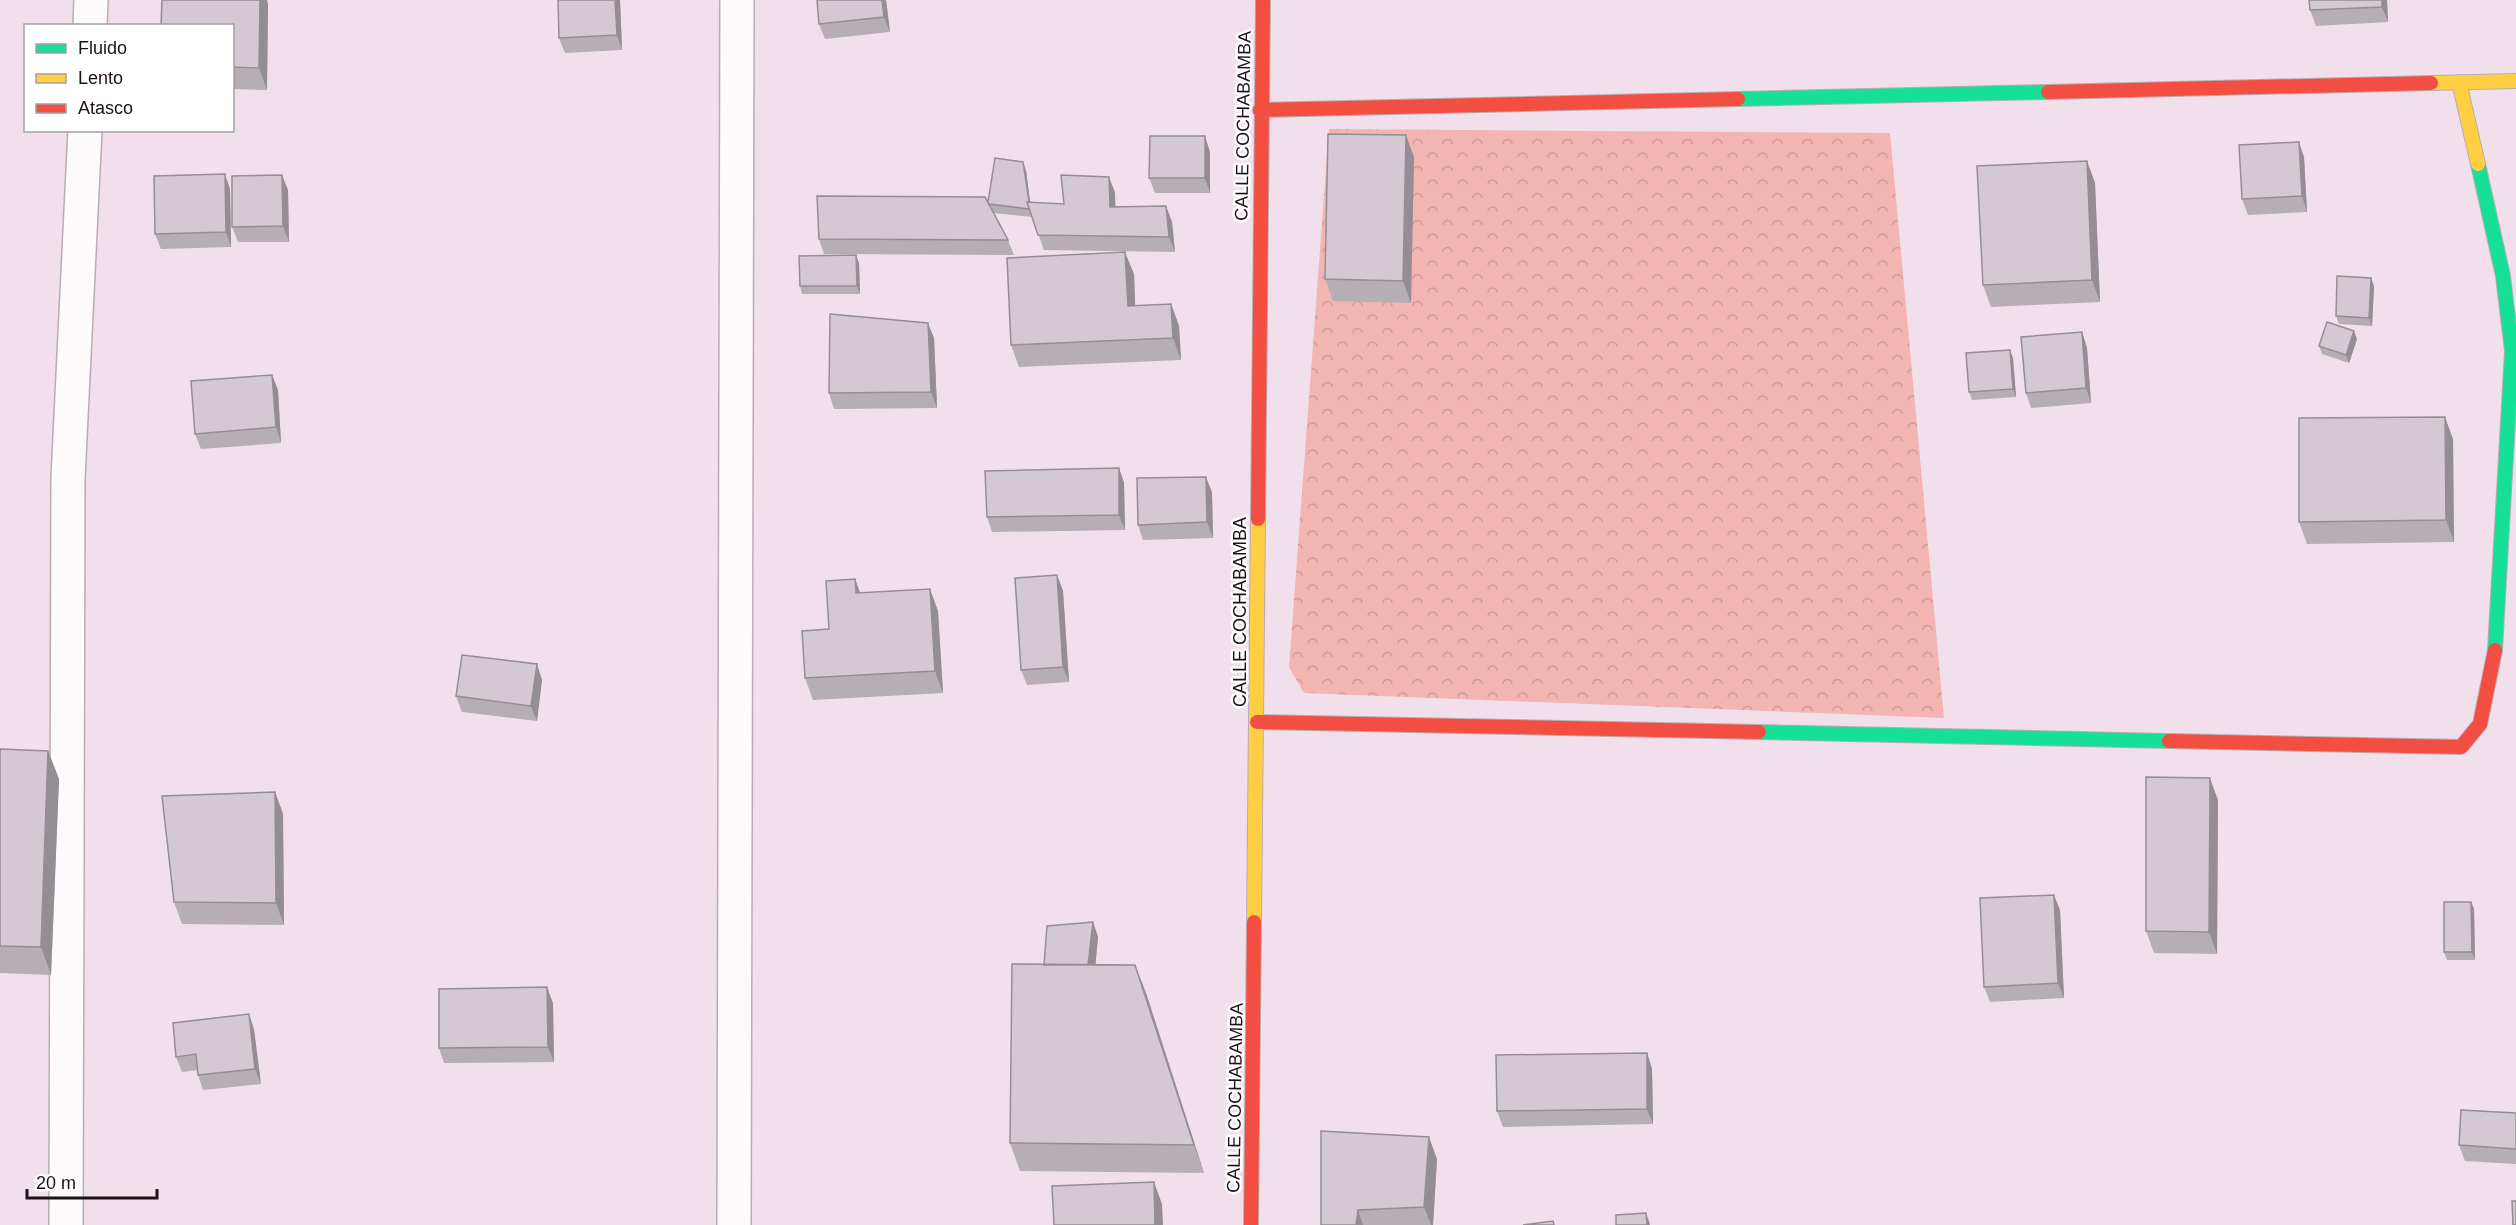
<svg xmlns="http://www.w3.org/2000/svg" width="2516" height="1225" font-family="Arial,sans-serif">
	<style>
		.forest { fill: url(#forest-crowns) }
		.lines { fill: none; stroke-linecap: round; stroke-linejoin: round }
		.street-casing { stroke: #b9acb4; stroke-width: 36 }
		.fast-casing { stroke: #b9acb4; stroke-width: 16 }
		.slow-casing { stroke: #b9acb4; stroke-width: 16 }
		.jam-casing { stroke: #b9acb4; stroke-width: 16 }
		.street { stroke: #fdfafc; stroke-width: 33 }
		.fast { stroke: #16e098; stroke-width: 14 }
		.slow { stroke: #ffcf43; stroke-width: 14 }
		.jam { stroke: #f24e42; stroke-width: 14 }
		.wall { fill: #b6adb5 }
		.shaded-wall { fill: #948d94 }
		.building { fill: #d4c9d3; stroke: #948d94; stroke-width: 1.5 }
		.labels { text-anchor: middle; stroke-width: 5; stroke-linejoin: round; paint-order: stroke }
		.street-label { font-size: 18px; fill: #1c1118; stroke: #fff }
	</style>
	<defs>
		<pattern id="forest-crowns" width="20" height="18" patternUnits="userSpaceOnUse" patternTransform="scale(1.5)"><rect width="20" height="18" fill="#f3b5b2"/><path d="M2 6a3 3 0 1 1 6 0M12 15a3 3 0 1 1 6 0" fill="none" stroke="#d09b98"/></pattern>
	</defs>
	<rect width="100%" height="100%" fill="#f1e0eb"/>
	<path class="forest" d="M1329 129 1890 133 1944 718 1304 693 1289 667Z"/>
	<g class="lines">
		<g class="street-casing">
			<path id="street" d="M90 26 91 0
				M66 1225 68 478 85 130
				M734 1225 737 0"/>
		</g>
		<g class="fast-casing">
			<path id="fast" d="M1738 99 2048 92
				M2478 164 2503 276 2512 351 2495 650
				M1759 732 2169 741"/>
		</g>
		<g class="slow-casing">
			<path id="slow" d="M2459 82 2478 164
				M2431 83 2516 81
				M1254 922 1258 519"/>
		</g>
		<g class="jam-casing">
			<path id="jam" d="M2048 92 2431 83
				M1260 110 1738 99
				M1258 519 1263 0
				M1257 722 1759 732
				M2169 741 2461 747 2480 724 2495 650
				M1251 1225 1254 922"/>
		</g>
		<use href="#street" class="street"/>
		<use href="#fast" class="fast"/>
		<use href="#slow" class="slow"/>
		<use href="#jam" class="jam"/>
	</g>
	<path class="wall" d="M558 0H620L622 50 565 53 559 38Z
		M886 0 890 32 825 39 819 24Z
		M2309 0H2387L2388 22 2316 26 2310 10Z
		M268 4 267 90 232 89V26Z
		M1210 152V193H1155L1149 178Z
		M1414 157 1411 303 1333 301 1325 279Z
		M2304 157 2307 212 2248 215 2242 199Z
		M2087 161 2095 183 2100 302 1991 307 1983 285Z
		M1026 170 1030 202 1064 204 1109 177 1115 193V207L1166 206 1172 222 1175 252 1044 250 1032 217 993 213 1008 240 1014 255 824 254 819 239 988 202Z
		M230 189 231 247 161 249 155 234Z
		M288 190 289 242H238L232 227Z
		M859 263 860 294H802L800 286Z
		M1134 274 1135 306 1171 304 1179 326 1181 360 1019 367 1011 345Z
		M2374 286 2372 326 2339 324 2336 316Z
		M2082 332 2087 348 2091 403 2031 408 2026 393Z
		M934 338 937 408 834 409 829 393Z
		M2357 339 2349 363 2322 354 2319 346Z
		M2013 358 2016 397 1972 400 1969 392Z
		M272 375 278 390 281 443 201 449 195 434Z
		M2453 439 2454 542 2307 544 2299 522Z
		M1119 468 1124 483 1125 530 992 532 987 517Z
		M1212 492 1213 538 1143 540 1138 525Z
		M1057 575 1063 591 1069 682 1027 685 1021 670Z
		M855 579 860 593 938 611 943 693 813 700 805 678Z
		M542 680 537 721 462 712 456 696Z
		M0 749 48 751 59 779 51 975 0 973Z
		M275 792 283 814 284 925 182 924 174 902Z
		M2218 800 2217 954 2154 953 2146 931Z
		M2471 902 2474 909 2475 960H2447L2444 952Z
		M2060 910 2064 998 1990 1002 1984 987Z
		M1093 922 1098 937 1095 965H1135L1146 993 1204 1173 1020 1171 1010 1143 1044 965Z
		M553 1003 554 1062 444 1063 439 1048Z
		M249 1014 254 1030 261 1084 203 1090 198 1075 197 1070 182 1072 176 1057Z
		M1647 1053 1652 1069 1653 1124 1503 1127 1497 1111Z
		M2516 1113V1164L2465 1161 2459 1145Z
		M1437 1159 1433 1225H1321Z"/>
	<path class="shaded-wall" d="M260 0H267L268 4 267 90 259 68Z
		M615 0H620L622 50 617 35Z
		M882 0H886L890 32 884 17Z
		M2382 0H2387L2388 22 2382 7Z
		M1406 135 1414 157 1411 303 1403 281Z
		M1205 136 1210 152V193L1205 178Z
		M2299 142 2304 157 2307 212 2302 196Z
		M2087 161 2095 183 2100 302 2092 280Z
		M1023 162 1026 170 1032 217 1030 209Z
		M225 174 230 189 231 247 226 232Z
		M282 175 288 190 289 242 283 226Z
		M1109 177 1115 193 1116 222 1110 207Z
		M1166 206 1172 222 1175 252 1169 237Z
		M1125 252 1134 274 1136 328 1128 306Z
		M856 255 859 263 860 294 857 286Z
		M2371 278 2374 286 2372 326 2369 318Z
		M1171 304 1179 326 1181 360 1173 338Z
		M928 323 934 338 937 408 931 392Z
		M2354 331 2357 339 2349 363 2346 355Z
		M2082 332 2087 348 2091 403 2086 388Z
		M2010 350 2013 358 2016 397 2013 389Z
		M272 375 278 390 281 443 276 427Z
		M2445 417 2453 439 2454 542 2446 520Z
		M1119 468 1124 483 1125 530 1119 515Z
		M1206 477 1212 492 1213 538 1207 522Z
		M1057 575 1063 591 1069 682 1063 667Z
		M855 579 863 601 856 593Z
		M930 589 938 611 943 693 935 671Z
		M537 664 542 680 537 721 531 706Z
		M48 751 59 779 51 975 41 947Z
		M2210 778 2218 800 2217 954 2209 932Z
		M275 792 283 814 284 925 276 903Z
		M2054 895 2060 910 2064 998 2058 983Z
		M2471 902 2474 909 2475 960 2472 952Z
		M1093 922 1098 937 1093 993 1087 977Z
		M1135 965 1146 993 1204 1173 1194 1145Z
		M547 987 553 1003 554 1062 548 1047Z
		M249 1014 254 1030 261 1084 255 1069Z
		M1647 1053 1652 1069 1653 1124 1647 1109Z
		M1429 1137 1437 1159 1433 1225H1431L1424 1207Z
		M1154 1182 1162 1204 1163 1225H1155Z
		M1358 1210 1363 1225H1356Z
		M1646 1213 1649 1221 1650 1225H1647Z"/>
	<path class="building" d="M162 0H260L259 68 232 67V26H161Z
		M558 0H615L617 35 559 38Z
		M817 0H882L884 17 819 24Z
		M2309 0H2382V7L2310 10Z
		M1328 134 1406 135 1403 281 1325 279Z
		M1150 136H1205V178H1149Z
		M2299 142 2302 196 2242 199 2239 145Z
		M995 158 1023 162 1029 202H1027L1029 209 989 204 988 202Z
		M2087 161 2092 280 1983 285 1977 166Z
		M225 174 226 232 155 234 154 176Z
		M282 175 283 226 232 227V176Z
		M1061 175 1109 177 1110 207 1166 206 1169 237 1038 235 1027 202 1064 204Z
		M817 196 985 197 1008 240 819 239Z
		M1125 252 1128 306 1171 304 1173 338 1011 345 1007 258Z
		M856 255 857 286H800L799 256Z
		M2337 276 2371 278 2369 318 2336 316Z
		M830 314 928 323 931 392 829 393Z
		M2327 322 2354 331 2346 355 2319 346Z
		M2082 332 2086 388 2026 393 2021 337Z
		M2010 350 2013 389 1969 392 1966 353Z
		M272 375 276 427 195 434 191 381Z
		M2445 417 2446 520 2299 522V418Z
		M1119 468V515L987 517 985 471Z
		M1206 477 1207 522 1138 525 1137 478Z
		M1057 575 1063 667 1021 670 1015 578Z
		M855 579 856 593 930 589 935 671 805 678 802 631 829 629 826 581Z
		M462 655 537 664 531 706 456 696Z
		M0 749 48 751 41 947 0 946Z
		M2146 777 2210 778 2209 932 2146 931Z
		M275 792 276 903 174 902 162 796Z
		M2054 895 2058 983 1984 987 1980 898Z
		M2444 902H2471L2472 952H2444Z
		M1093 922 1088 965H1044L1047 926Z
		M1012 964 1135 965 1194 1145 1010 1143Z
		M547 987 548 1047 439 1048V989Z
		M249 1014 255 1069 198 1075 196 1054 176 1057 173 1023Z
		M1647 1053V1109L1497 1111 1496 1055Z
		M2461 1110 2516 1113V1149L2459 1145Z
		M1321 1131 1429 1137 1424 1207 1358 1210 1356 1225H1321Z
		M1154 1182 1155 1225H1054L1052 1186Z
		M2512 1201H2516V1225H2513Z
		M1646 1213 1647 1225H1616V1215Z
		M1553 1221 1554 1225H1523Z"/>
	<g class="labels">
		<g class="street-label">
			<text transform="translate(1243 126) rotate(-89)" y="6">CALLE COCHABAMBA</text>
			<text transform="translate(1240 612) rotate(-90)" y="6">CALLE COCHABAMBA</text>
			<text transform="translate(1235 1098) rotate(-89)" y="6">CALLE COCHABAMBA</text>
		</g>
	</g>
	<rect x="24" y="24" width="210" height="108" fill="#ffffff" stroke="#a4a0a3" stroke-width="1.5"/>
	<rect x="36" y="44" width="30" height="9" fill="#16e098" stroke="#a4a0a3" stroke-width="1.5"/>
	<text x="78" y="54" font-size="18" fill="#1c1118">Fluido</text>
	<rect x="36" y="74" width="30" height="9" fill="#ffcf43" stroke="#a4a0a3" stroke-width="1.5"/>
	<text x="78" y="84" font-size="18" fill="#1c1118">Lento</text>
	<rect x="36" y="104" width="30" height="9" fill="#f24e42" stroke="#a4a0a3" stroke-width="1.5"/>
	<text x="78" y="114" font-size="18" fill="#1c1118">Atasco</text>
	<path d="M27 1189v9h130v-9" fill="none" stroke="#1c1118" stroke-width="3"/>
	<text x="36" y="1189" font-size="18" fill="#1c1118" stroke="#ffffff" stroke-width="4.5" paint-order="stroke">20 m</text>
</svg>
